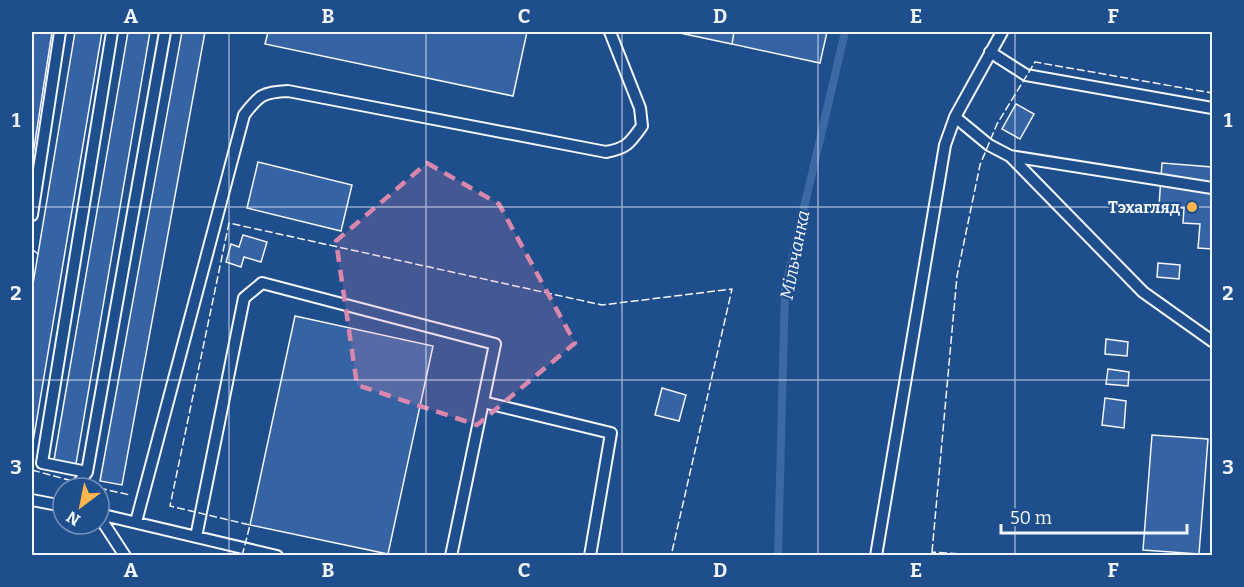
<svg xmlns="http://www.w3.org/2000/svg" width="1244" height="587" font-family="Bitter,serif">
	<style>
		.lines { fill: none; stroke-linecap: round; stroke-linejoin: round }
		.stream { stroke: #3b69a3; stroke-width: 8 }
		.building { fill: #3563a3; stroke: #f2f6ff; stroke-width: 1.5 }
		.service-casing { stroke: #f2f6ff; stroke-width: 14 }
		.service { stroke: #1f4e8c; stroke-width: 10 }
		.fence { stroke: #f2f6ff; stroke-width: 1.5; stroke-dasharray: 8 3; stroke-linecap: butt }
		.marked { fill: #da87ad; fill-opacity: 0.2; stroke: #da87ad; stroke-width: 4.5; stroke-dasharray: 12 8; stroke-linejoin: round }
		.grid { fill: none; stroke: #f2f6ff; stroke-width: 1.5; stroke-opacity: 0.55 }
		.poi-dot { fill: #ffb74d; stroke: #1f4e8c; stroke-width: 2 }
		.labels { text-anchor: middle; stroke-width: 4.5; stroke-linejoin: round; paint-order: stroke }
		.poi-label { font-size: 16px; font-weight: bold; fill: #f2f6ff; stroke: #1f4e8c; text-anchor: end }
		.water-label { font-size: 18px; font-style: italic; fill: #f2f6ff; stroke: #1f4e8c }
		.neatline { fill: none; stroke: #f2f6ff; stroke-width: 2 }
		.grid-label { font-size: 20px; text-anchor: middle; font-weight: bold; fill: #f2f6ff }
	</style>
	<rect width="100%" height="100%" fill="#1f4e8c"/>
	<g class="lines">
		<path class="stream" d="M778 556 785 289 845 32"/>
	</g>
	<path class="building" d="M32 32H52L32 161Z
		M75 32H102L32 448V290Z
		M128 32H150L76 464 54 460Z
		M182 32H205L122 485 100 481Z
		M268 32H527L513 96 265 44Z
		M675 32H734L732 44Z
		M734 32H827L820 63 732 44Z
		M1016 104 1034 114 1020 139 1002 129Z
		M258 162 352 185 341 231 247 208Z
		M1162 163 1212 167V249L1198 248 1200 224 1183 223 1184 208 1159 206Z
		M243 235 267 242 261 262 244 257 241 267 226 262 231 244 239 247Z
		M1158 263 1180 265 1179 279 1157 277Z
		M295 316 433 346 388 554 250 525Z
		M1106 339 1128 342 1127 356 1105 354Z
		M1108 369 1129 372 1128 386 1106 384Z
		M662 388 686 395 679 421 655 415Z
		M1105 398 1126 401 1124 428 1102 425Z
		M1152 435 1208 439 1199 554 1143 550Z"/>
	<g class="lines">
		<g class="service-casing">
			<path id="service" d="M990 52 1026 75 1212 108
				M955 117 989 145 1010 156 1143 292 1212 341
				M1010 156 1212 188
				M32 215 60 32
				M483 402 611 433 590 556
				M87 472 42 463 112 32
				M78 488V484L87 472 165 32
				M32 500 63 506
				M99 514 277 556
				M99 516 125 556
				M136 522 244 115C259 95 263 92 288 91L606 152C627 148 630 143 642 126L640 108 610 32
				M196 537 244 298 262 283 495 344 451 556
				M876 556 945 145 955 117 1002 32"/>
		</g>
		<use href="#service" class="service"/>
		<path class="fence" d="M32 249 38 254
			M32 470 98 488
			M99 488 130 495
			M932 552 957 276 980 165 997 124 1035 62 1212 93
			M242 556 250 525 170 506 229 223 602 305 732 289 671 556
			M932 556V552L993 556"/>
	</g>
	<path class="marked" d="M427 163 499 204 575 343 477 425 357 385 336 241Z"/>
	<path class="grid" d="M229 32V556M426 32V556M622 32V556M818 32V556M1015 32V556M32 207H1212M32 380H1212"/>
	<circle class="poi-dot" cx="1192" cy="207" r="6"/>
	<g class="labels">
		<g class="poi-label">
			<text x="1180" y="213">Тэхагляд</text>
		</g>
		<g class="water-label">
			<text transform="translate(795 255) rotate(-79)" y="6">Мільчанка</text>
		</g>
	</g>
	<rect width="1244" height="587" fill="none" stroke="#1f4e8c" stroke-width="66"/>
	<g transform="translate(81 506) rotate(212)"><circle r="28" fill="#1f4e8c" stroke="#7391ba" stroke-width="1.5"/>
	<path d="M0-4.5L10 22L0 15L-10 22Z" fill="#ffb74d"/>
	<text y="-9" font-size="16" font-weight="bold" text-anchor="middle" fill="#f2f6ff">N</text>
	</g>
	<path d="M1001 524v9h186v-9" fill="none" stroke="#f2f6ff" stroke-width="3"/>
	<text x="1010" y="524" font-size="18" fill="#f2f6ff" stroke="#1f4e8c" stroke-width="4.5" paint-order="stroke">50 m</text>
	<rect x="33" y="33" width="1178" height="521" class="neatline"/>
	<g class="grid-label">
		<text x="131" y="23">A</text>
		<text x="328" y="23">B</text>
		<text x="524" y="23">C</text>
		<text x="720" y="23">D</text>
		<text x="916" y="23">E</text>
		<text x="1113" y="23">F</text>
		<text x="16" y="127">1</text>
		<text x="1228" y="127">1</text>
		<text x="16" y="300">2</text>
		<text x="1228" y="300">2</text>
		<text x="16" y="474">3</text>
		<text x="1228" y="474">3</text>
		<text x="131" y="577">A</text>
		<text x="328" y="577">B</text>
		<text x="524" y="577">C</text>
		<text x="720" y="577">D</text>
		<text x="916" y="577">E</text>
		<text x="1113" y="577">F</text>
	</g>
</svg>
